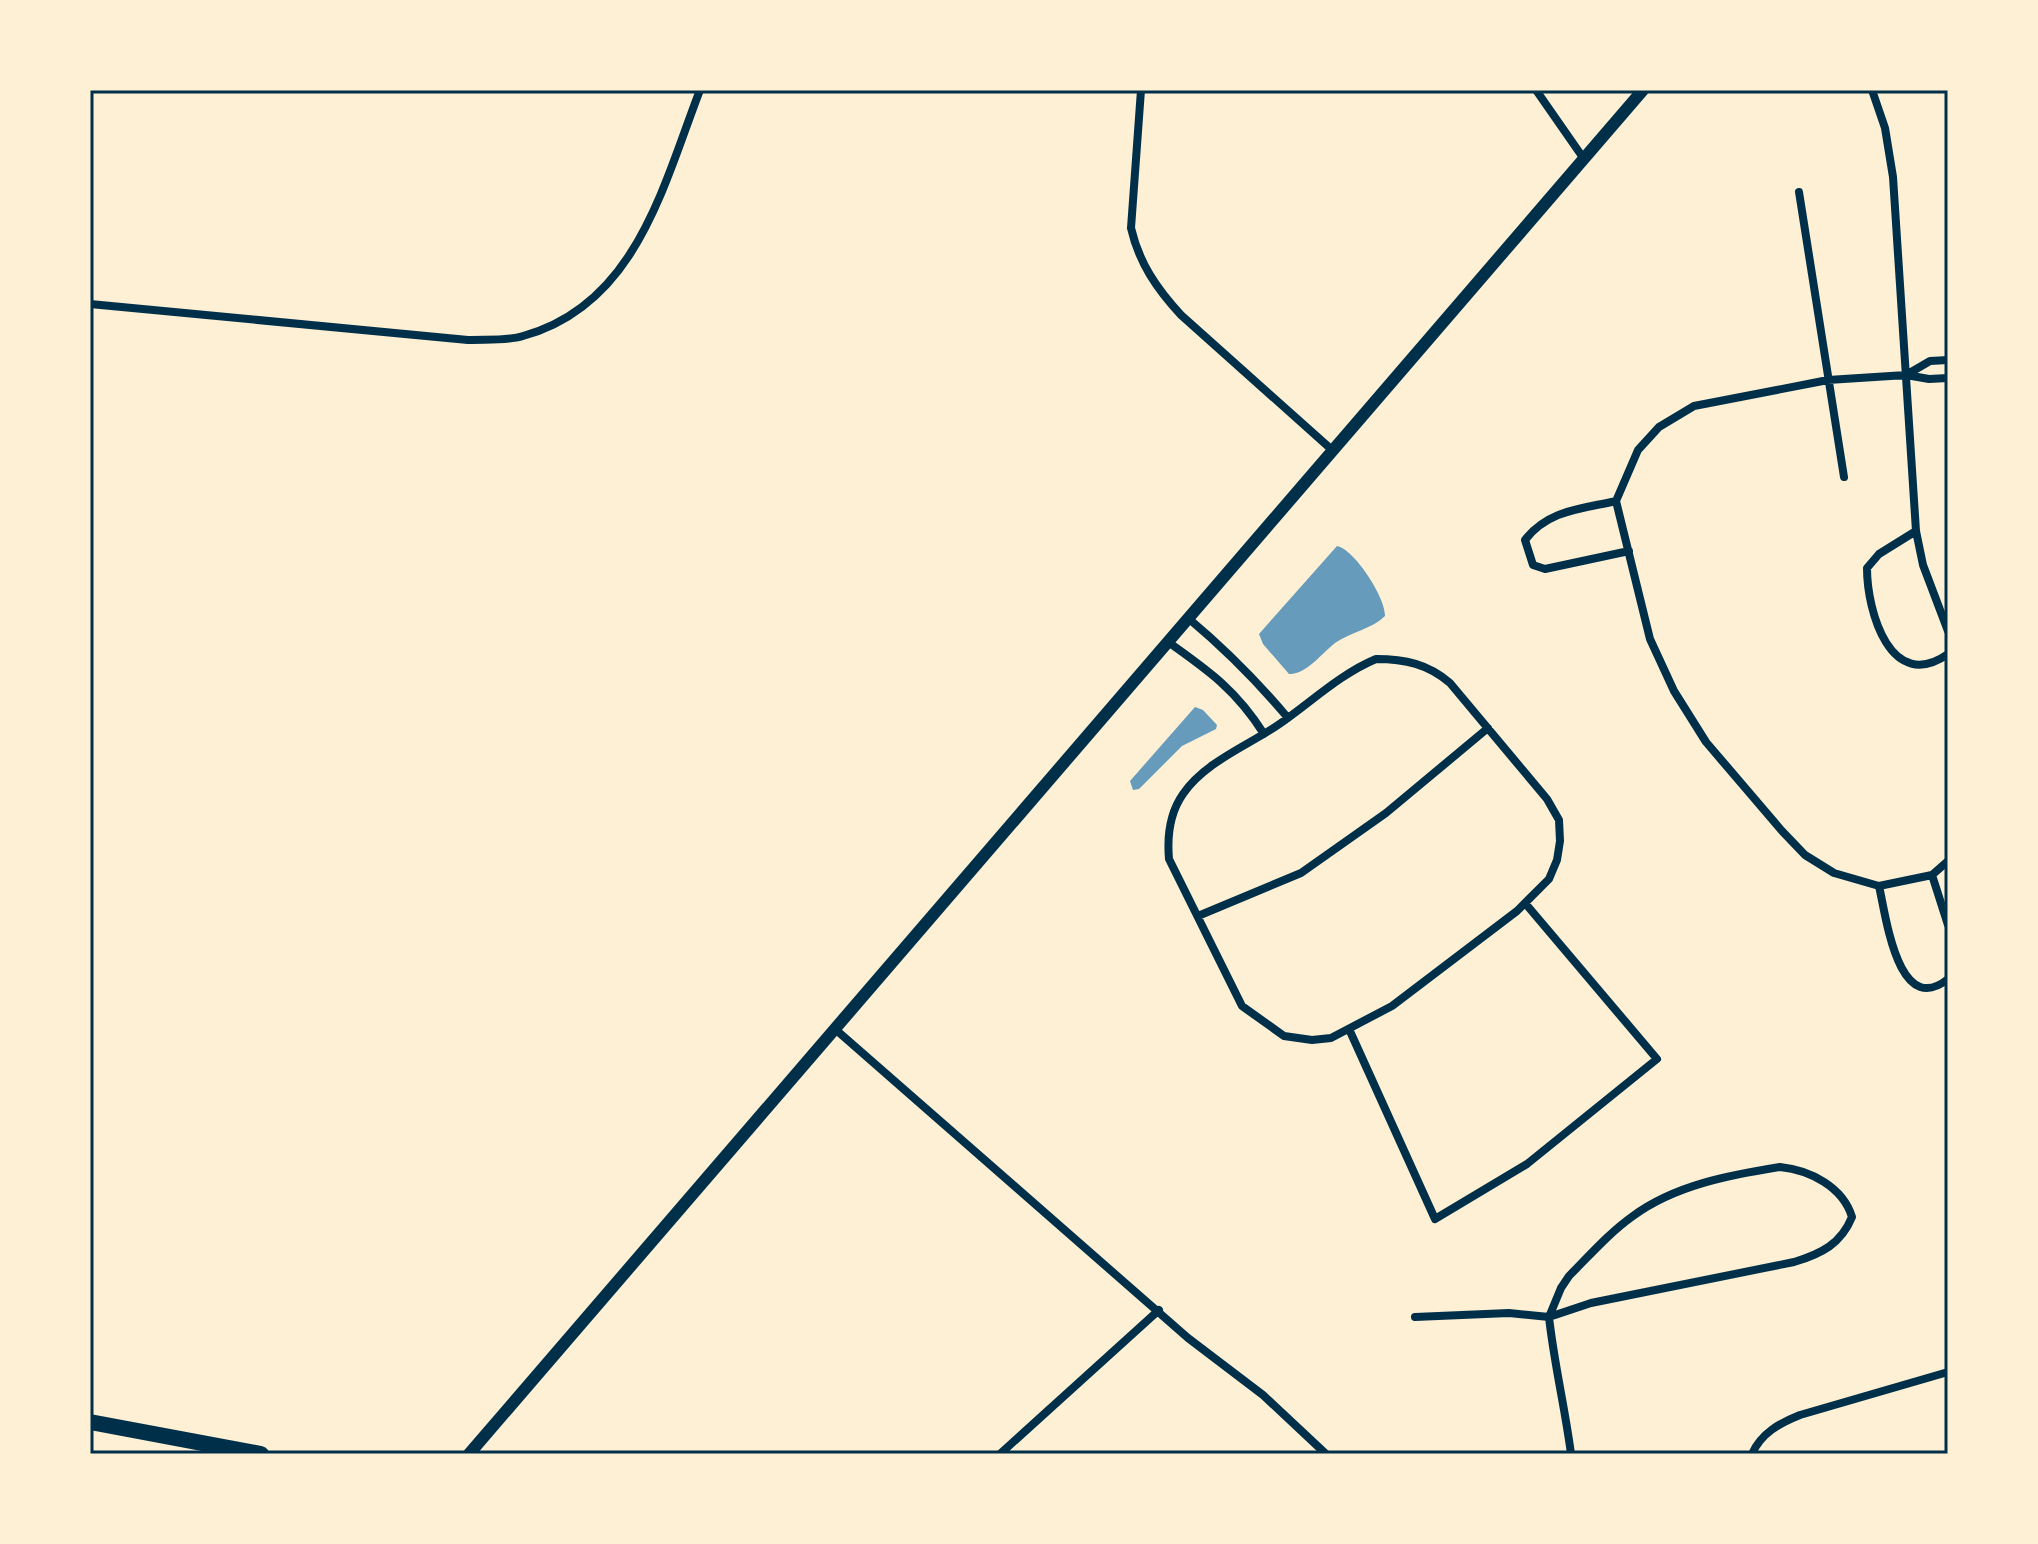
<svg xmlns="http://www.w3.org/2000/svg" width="2038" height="1544" font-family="Barlow,sans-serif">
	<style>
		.water { fill: #669bbc }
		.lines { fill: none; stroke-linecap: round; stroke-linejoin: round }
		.minor { stroke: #003049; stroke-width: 8 }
		.tertiary { stroke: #003049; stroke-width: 12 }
		.primary { stroke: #003049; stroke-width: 16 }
		.neatline { fill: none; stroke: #003049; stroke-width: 3 }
	</style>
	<rect width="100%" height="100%" fill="#fdf0d5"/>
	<path class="water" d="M1337 546C1354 549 1386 598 1385 616 1372 629 1351 632 1335 643 1322 653 1306 675 1289 674L1263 644 1259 634Z
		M1195 707 1203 710 1217 725 1216 729 1182 746 1139 789 1133 790 1130 781Z"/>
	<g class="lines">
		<path class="minor" d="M1141 90 1131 228C1139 263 1157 289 1181 315L1331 449
			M1536 90 1584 159
			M1872 90 1885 128 1893 177 1916 531 1923 565 1948 631
			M1799 192 1844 477
			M90 304 468 340C486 339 507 341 523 336 636 305 663 186 700 90
			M1906 375 1930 361 1948 360
			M1948 378 1929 379 1906 375 1828 380 1694 406 1659 427 1638 450 1616 501 1650 639 1674 691 1706 742 1782 831 1805 855 1834 873 1879 886 1932 875 1948 861
			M1616 501C1581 509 1548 510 1525 540L1533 565 1545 569 1629 551
			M1916 531 1879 554 1867 568C1867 612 1891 694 1948 654
			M1188 618C1225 649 1257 681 1288 718
			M1168 642C1209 671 1236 690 1264 734
			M1376 659C1405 659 1428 664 1450 683L1547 799 1559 820 1560 841 1557 860 1549 879 1517 911 1392 1006 1331 1038 1312 1040 1284 1036 1242 1006 1169 859C1167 836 1169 814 1183 794 1205 762 1247 746 1278 725 1310 703 1340 674 1376 659Z
			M1932 875 1948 925
			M1879 886C1886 916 1898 1019 1948 979
			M1198 916 1301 873 1386 813 1488 728
			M835 1029 1188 1338 1263 1395 1326 1454
			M1349 1029 1435 1219 1527 1164 1657 1059 1525 903
			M1780 1167C1810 1170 1843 1187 1852 1217 1841 1244 1821 1254 1794 1262L1591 1303 1549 1317 1561 1288 1569 1276C1590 1255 1609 1233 1633 1216 1675 1185 1730 1175 1780 1167Z
			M1415 1317 1509 1313 1549 1317C1554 1363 1565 1408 1571 1454
			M1000 1454 1159 1310
			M1752 1454C1761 1433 1780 1423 1800 1415L1948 1372"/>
		<path class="tertiary" d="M469 1454 1643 90"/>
		<path class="primary" d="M90 1422 261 1454"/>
	</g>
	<rect width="2038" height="1544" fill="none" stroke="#fdf0d5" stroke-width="184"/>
	<rect x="92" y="92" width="1854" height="1360" class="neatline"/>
</svg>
